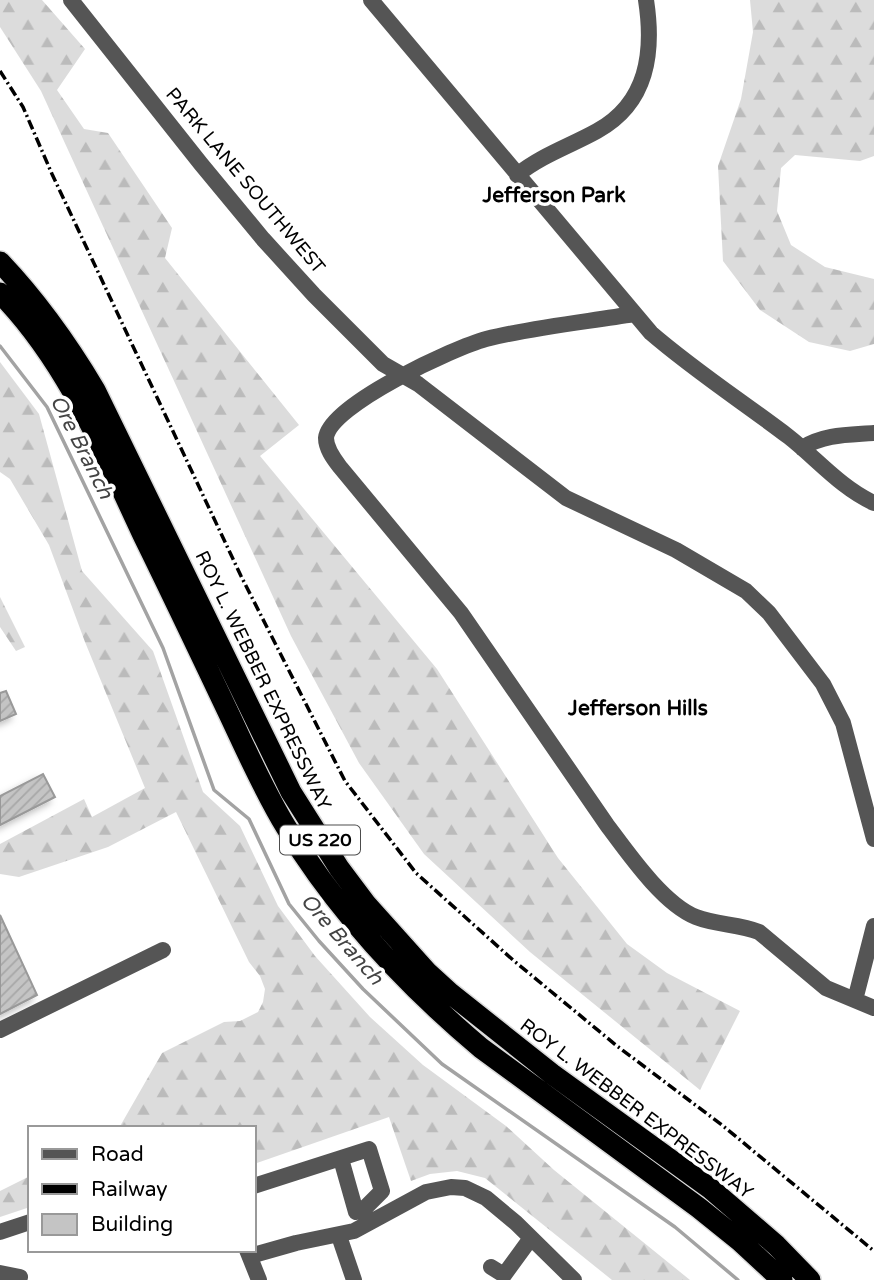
<svg xmlns="http://www.w3.org/2000/svg" width="874" height="1280" font-family="'Varela Round',sans-serif">
	<style>
		.forest { fill: url(#forest-firs) }
		.lines { fill: none; stroke-linecap: round; stroke-linejoin: round }
		.stream { stroke: #a3a3a3; stroke-width: 3.5 }
		.building { fill: url(#building-hatch); stroke: #999; stroke-width: 2; filter: url(#shadow) }
		.highway-casing { stroke: #dbdbdb; stroke-width: 24 }
		.minor { stroke: #555; stroke-width: 16 }
		.highway { stroke: #000; stroke-width: 21 }
		.rail { stroke: #000; stroke-width: 3.5; stroke-dasharray: 10 3.5 2 3.5; stroke-linecap: butt }
		.labels { text-anchor: middle; stroke-width: 7; stroke-linejoin: round; paint-order: stroke }
		.shield { fill: #fff; stroke: #4c4c4c; stroke-width: 2 }
		.shield-label { font-size: 18px; font-weight: bold; fill: #000 }
		.street-label { font-size: 19px; fill: #000; stroke: #fff }
		.neighbourhood-label { font-size: 21px; font-weight: bold; fill: #000; stroke: #fff }
		.water-label { font-size: 21px; font-style: italic; fill: #444; stroke: #fff }
	</style>
	<defs>
		<pattern id="forest-firs" width="22" height="20" patternUnits="userSpaceOnUse" patternTransform="scale(1.75)"><rect width="22" height="20" fill="#dcdcdc"/><path d="M5 1l3.5 6h-7zM16 11l3.5 6h-7z" fill="#bbb"/></pattern>
		<pattern id="building-hatch" width="6" height="6" patternUnits="userSpaceOnUse" patternTransform="scale(1.75)"><rect width="6" height="6" fill="#c4c4c4"/><path d="M-1 1l2-2M0 6l6-6M5 7l2-2" fill="none" stroke="#a7a7a7"/></pattern>
		<filter id="shadow"><feDropShadow dx="-5" dy="5" stdDeviation="3.5" flood-color="#0004"/></filter>
	</defs>
	<rect width="100%" height="100%" fill="#fff"/>
	<path class="forest" d="M0 0H42L85 49 57 90 84 129 108 133 172 228 165 258 299 425 260 456 437 669 558 858 627 944 667 973 740 1011 700 1090 530 952 424 854 359 763 291 636 41 91 0 27Z
		M750 0H874V156L860 161 795 155 781 168 777 211 791 245 825 267 874 279V344L850 351 809 342 760 310 723 261 718 166 741 99 753 32Z
		M0 362 39 414 82 571 153 651 203 792 240 826 278 906 315 956 370 1017 423 1065 506 1126 554 1170 690 1280H612L485 1178 457 1171 430 1174 411 1181 389 1117 254 1164V1128H119L162 1053 224 1022 240 1021 258 1012 263 1002 265 989 260 976 249 962 176 812 108 847 19 877 0 874V844L84 799 92 817 145 788 85 642 49 545 10 479 0 472Z
		M0 597 25 647 16 651 0 627Z
		M30 1176V1207L0 1217V1191Z"/>
	<g class="lines">
		<path class="stream" d="M0 346 47 407 163 648 214 790 249 819 289 904 319 941 363 989 442 1064 675 1227 738 1280"/>
	</g>
	<path class="building" d="M6 691 16 714 0 721V693Z
		M43 774 55 797 0 825V796Z
		M0 915 37 995 0 1014Z"/>
	<g class="lines">
		<g class="highway-casing">
			<path id="highway" d="M0 262C38 302 67 343 95 390L291 792 339 868 366 904 427 972 450 993 552 1074 711 1189 776 1245 810 1280
				M0 293C67 361 104 452 144 537 173 596 201 655 229 714 247 752 264 791 286 827 338 912 405 984 481 1048L699 1208 740 1241 782 1280"/>
		</g>
		<path class="minor" d="M71 0 201 164 263 239 314 295 383 364 418 384 566 498 676 550 746 591 769 613 823 684 843 723 874 839
			M371 0 651 333C695 371 743 402 789 437 817 459 841 488 874 503
			M517 175C542 155 570 146 597 131 648 103 654 52 646 0
			M634 314C585 322 534 327 486 339 456 347 329 405 326 438 326 449 334 459 340 467L461 613 607 825C628 853 663 904 696 917 716 925 739 924 759 932L826 988 874 1008
			M802 448C825 434 848 435 874 433
			M855 1000 874 926
			M0 1030 163 950
			M254 1186 369 1149 382 1191 365 1208 356 1212 341 1159
			M0 1232 30 1222
			M339 1236 354 1280
			M247 1250 259 1280
			M250 1256 296 1243 354 1231 426 1192 451 1187 465 1188 486 1198 516 1223 574 1280
			M491 1267 504 1275 531 1238
			M0 1273 20 1277 19 1280"/>
		<use href="#highway" class="highway"/>
		<path class="rail" d="M0 71 23 107 52 174 241 576 345 781 416 873 513 960 617 1046 722 1125 874 1251"/>
	</g>
	<g class="labels">
		<rect class="shield" x="280" y="825.5" width="80" height="29" rx="5"/>
		<g class="shield-label">
			<text x="320" y="846">US 220</text>
		</g>
		<g class="street-label">
			<text transform="translate(246 180) rotate(50)" y="7">PARK LANE SOUTHWEST</text>
			<text transform="translate(264 680) rotate(64)" y="7">ROY L. WEBBER EXPRESSWAY</text>
			<text transform="translate(637 1108) rotate(37)" y="7">ROY L. WEBBER EXPRESSWAY</text>
		</g>
		<g class="neighbourhood-label">
			<text x="554" y="202">Jefferson Park</text>
			<text x="638" y="715">Jefferson Hills</text>
		</g>
		<g class="water-label">
			<text transform="translate(82 447) rotate(63)" y="7">Ore Branch</text>
			<text transform="translate(342 939) rotate(49)" y="7">Ore Branch</text>
		</g>
	</g>
	<rect x="28" y="1126" width="228" height="126" fill="#ffffff" stroke="#999999" stroke-width="2"/>
	<rect x="42" y="1149" width="35" height="10" fill="#555555" stroke="#999999" stroke-width="2"/>
	<text x="91" y="1161" font-size="21" fill="#000000">Road</text>
	<rect x="42" y="1184" width="35" height="10" fill="#000000" stroke="#999999" stroke-width="2"/>
	<text x="91" y="1196" font-size="21" fill="#000000">Railway</text>
	<rect x="42" y="1214" width="35" height="21" fill="#c4c4c4" stroke="#999999" stroke-width="2"/>
	<text x="91" y="1231" font-size="21" fill="#000000">Building</text>
</svg>
